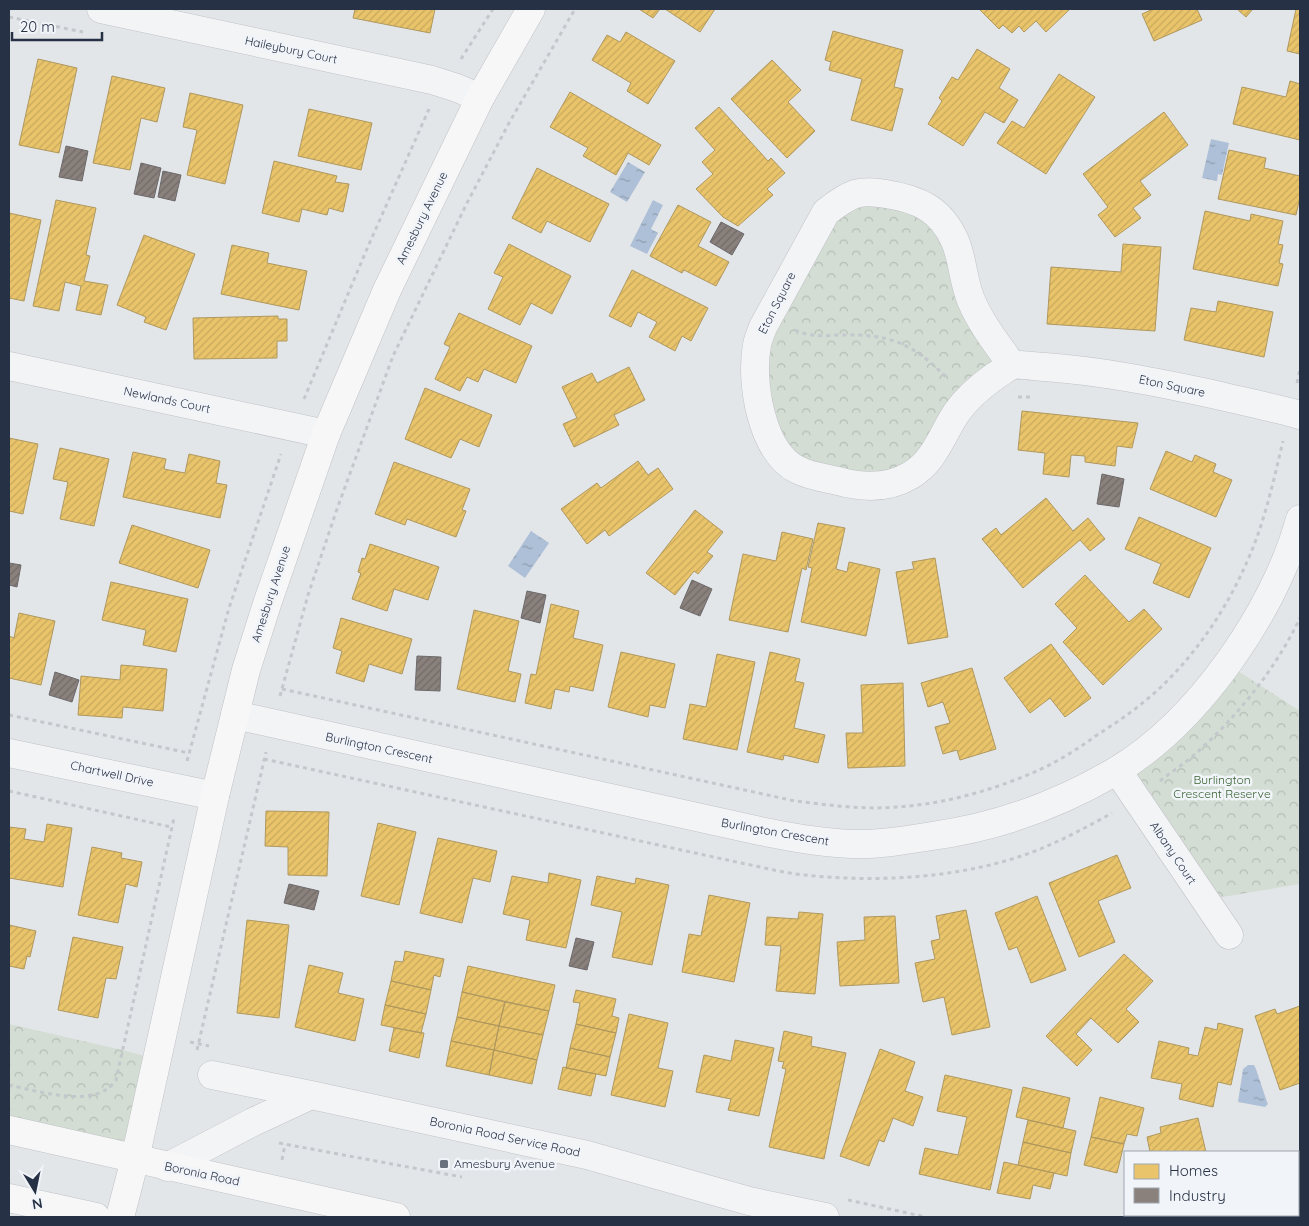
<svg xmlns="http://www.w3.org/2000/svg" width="1309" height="1226" font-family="Quicksand,sans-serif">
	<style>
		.forest { fill: url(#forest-crowns) }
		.water { fill: url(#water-ripples) }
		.homes { fill: url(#homes-hatch); stroke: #af985f }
		.industry { fill: url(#industry-hatch); stroke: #6c696c }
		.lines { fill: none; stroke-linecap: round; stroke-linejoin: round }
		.street-casing { stroke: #c0c2c7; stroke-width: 29 }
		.secondary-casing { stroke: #c0c2c7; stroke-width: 29 }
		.primary-casing { stroke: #bfc3c7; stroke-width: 29 }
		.path { stroke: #c4c7cc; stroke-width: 3; stroke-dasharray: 4 4; stroke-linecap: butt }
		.street { stroke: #f3f4f6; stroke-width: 28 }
		.secondary { stroke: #f7f7f7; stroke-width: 28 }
		.primary { stroke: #f7f7f7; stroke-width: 28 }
		.poi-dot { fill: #69707e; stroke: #f1f4f8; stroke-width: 2 }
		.labels { text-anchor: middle; stroke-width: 5; stroke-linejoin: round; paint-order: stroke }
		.street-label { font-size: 12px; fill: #273145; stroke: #f1f4f8 }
		.park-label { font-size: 12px; fill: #3a6333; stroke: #f1f4f8 }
		.poi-label { font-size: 12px; fill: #273145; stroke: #f1f4f8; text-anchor: start }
	</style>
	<defs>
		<pattern id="forest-crowns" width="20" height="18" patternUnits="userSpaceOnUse" patternTransform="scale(1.25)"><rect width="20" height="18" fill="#d3ddd3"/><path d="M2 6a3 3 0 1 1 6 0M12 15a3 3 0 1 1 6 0" fill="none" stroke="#b5beb6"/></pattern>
		<pattern id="water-ripples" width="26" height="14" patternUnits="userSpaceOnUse" patternTransform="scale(1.25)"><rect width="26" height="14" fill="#aec0d7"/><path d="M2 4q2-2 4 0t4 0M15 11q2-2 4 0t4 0" fill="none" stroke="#8e9db0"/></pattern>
		<pattern id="homes-hatch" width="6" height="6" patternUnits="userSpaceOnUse" patternTransform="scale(1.25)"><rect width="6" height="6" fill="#e9c46a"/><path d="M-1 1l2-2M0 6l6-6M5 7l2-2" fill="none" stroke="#c8a95d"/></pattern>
		<pattern id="industry-hatch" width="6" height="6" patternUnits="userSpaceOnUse" patternTransform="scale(1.25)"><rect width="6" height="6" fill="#8a817c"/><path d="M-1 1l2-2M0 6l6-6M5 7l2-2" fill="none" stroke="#716a67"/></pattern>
	</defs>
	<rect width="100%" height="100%" fill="#e3e6e9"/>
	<path class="forest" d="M839 202 922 204 1012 365 938 448 864 487 774 445 756 356Z
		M1227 664 1300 711V884L1205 900 1117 770Z
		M9 1024 118 1049 157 1059 135 1159 9 1130Z"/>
	<path class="water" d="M1211 139 1229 143 1222 175 1218 174 1217 181 1202 178Z
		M628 162 645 172 627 202 610 192Z
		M653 200 663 205 651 229 658 233 647 254 630 246Z
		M531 531 549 543 525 578 508 566Z
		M1248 1065H1254L1256 1069 1267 1102 1268 1104 1265 1107 1238 1102 1243 1069Z"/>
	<path class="homes" d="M355 9H435L430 33 353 18Z
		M639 9H660L653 18Z
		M665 9H715L700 32Z
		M979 9H1068L1069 10 1046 32 1036 21 1024 32 1019 26 1012 33 1003 25 999 29Z
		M1153 9H1197L1202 20 1154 41 1142 14Z
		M1237 9H1253L1246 17Z
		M1296 9H1300V54L1287 51Z
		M833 31 903 50 894 87 903 89 892 131 851 120 862 79 829 70 831 62 825 60Z
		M626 32 675 61 648 104 627 91 631 83 592 60 607 35 620 42Z
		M977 49 1010 69 999 88 1018 100 1004 123 985 112 963 146 928 124 942 101 939 98 952 77 958 80Z
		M38 59 77 68 59 153 19 145Z
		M772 60 801 90 788 102 815 131 787 158 731 99Z
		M1059 74 1095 97 1046 174 997 143 1012 121 1024 128Z
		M112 76 165 88 157 122 141 118 130 170 93 163Z
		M1290 81 1300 84V140L1233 124 1242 87 1286 97Z
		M570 92 661 145 649 165 628 153 616 175 583 156 588 148 550 127Z
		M190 93 243 105 225 184 187 175 197 130 183 127Z
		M719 107 768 161 771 158 785 173 767 189 773 195 738 226 723 217 696 189 713 174 702 162 715 150 695 128Z
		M309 109 372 123 361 170 298 156Z
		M1164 112 1188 145 1140 181 1151 195 1133 208 1141 218 1115 237 1098 215 1108 207 1083 174Z
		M1229 150 1266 158 1264 168 1300 176V197L1296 215 1218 199Z
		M274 161 337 176 335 182 349 184 343 212 329 208 327 215 302 209 299 222 262 213Z
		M537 168 609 204 590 242 547 221 541 233 512 218Z
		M56 200 96 208 86 255 90 256 84 281 108 285 101 315 76 310 81 286 65 282 59 311 33 306Z
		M678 205 711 222 698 246 729 262 716 286 684 270 682 273 650 256Z
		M1205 211 1250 221 1251 214 1283 221 1278 244 1283 245 1279 263 1283 264 1278 286 1193 269Z
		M9 213 41 220 24 301 9 298Z
		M144 235 195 254 166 330 144 322 146 317 117 305Z
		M509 244 571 276 552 314 531 303 520 325 488 309 503 277 494 273Z
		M1123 244 1161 247 1155 331 1047 324 1051 267 1121 272Z
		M232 245 269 253 267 263 307 271 299 310 221 294Z
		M632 270 708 308 691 341 682 336 675 351 649 337 657 322 638 312 631 327 609 316Z
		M1218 301 1273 312 1264 357 1184 340 1191 308 1216 312Z
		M459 313 532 346 516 383 484 369 478 382 467 377 460 391 435 379 450 347 444 344Z
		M278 316V319H287V341H277V358L194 359 193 318Z
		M629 367 645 400 614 415 619 425 574 447 563 424 577 418 562 387 592 373 597 383Z
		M425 388 492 415 479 447 460 439 451 458 405 439Z
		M1022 411 1138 423 1132 448 1117 446 1115 466 1085 462V456L1071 455 1069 477 1043 474 1045 453 1018 450Z
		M9 438 38 444 23 514 9 511Z
		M60 448 109 459 94 526 60 519 68 482 53 479Z
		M1166 451 1192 462 1195 455 1216 464 1213 472 1232 480 1216 517 1150 489Z
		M133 452 166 459 164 469 185 473 189 454 220 461 216 483 227 485 220 518 123 497Z
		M638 461 648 475 658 468 673 489 609 536 605 530 587 544 561 509 597 483 601 488Z
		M394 462 470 489 462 510 466 511 456 537 407 519 405 525 375 514Z
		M1046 498 1073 531 1088 518 1105 539 1090 551 1080 540 1023 588 982 539 996 528 1001 535Z
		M695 510 723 532 707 552 713 556 698 574 694 571 675 595 646 573Z
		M1139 517 1211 548 1189 598 1153 583 1161 564 1125 549Z
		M818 523 845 528 836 569 847 572 849 562 880 569 866 636 801 622 812 568 808 567Z
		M132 525 210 550 198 588 119 563Z
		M782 532 813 539 806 570 802 568 788 632 729 620 743 554 776 561Z
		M370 544 439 567 428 600 394 589 387 611 352 599 361 573 358 572 362 558 365 559Z
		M935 558 948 637 908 644 896 572 914 569 912 562Z
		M1085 575 1129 622 1144 609 1162 629 1103 685 1063 642 1077 628 1055 604Z
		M111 582 188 599 176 652 143 645 146 630 102 620Z
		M551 604 579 611 573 638 603 645 593 691 570 686 569 692 555 689 551 709 525 703 531 674 536 675Z
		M474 610 519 621 508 671 521 674 515 702 457 689Z
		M19 613 55 621 41 685 9 678V636L14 638Z
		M341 618 412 639 402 674 369 664 364 682 336 673 342 651 333 648Z
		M1051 644 1091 698 1065 717 1050 698 1030 713 1004 678Z
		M621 652 675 664 665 708 650 705 648 717 608 707Z
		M770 652 800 659 795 681 804 683 794 728 825 735 818 763 784 755 783 760 747 752Z
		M717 654 755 662 737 750 683 739 690 704 706 707Z
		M121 665 167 669 163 711 123 707 122 718 78 715 81 676 120 680Z
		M972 668 996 749 960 760 957 750 943 754 935 727 950 723 943 702 928 707 921 683Z
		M903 683 905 766 848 768 846 733H863L861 685Z
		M266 811 329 812 327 876 288 875V847L265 846Z
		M378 823 416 832 399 905 361 896Z
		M47 824 72 828 63 887 9 878V827L26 829 24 839 44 842Z
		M438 838 497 851 490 882 473 878 462 923 420 913Z
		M92 847 122 853 121 858 142 862 137 887 126 884 118 923 78 915Z
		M1117 855 1131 888 1098 901 1115 942 1079 957 1049 883Z
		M549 873 581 880 566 948 526 940 530 920 503 914 512 876 548 883Z
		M597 876 635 884 636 878 669 885 652 965 612 957 622 912 591 905Z
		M709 895 750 903 734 982 682 972 689 934 701 936Z
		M1037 896 1066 970 1031 983 1017 947 1009 950 995 913Z
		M966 910 990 1027 952 1035 944 997 923 1002 915 963 935 959 931 941 940 939 936 916Z
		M799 912 823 914 815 994 776 991 781 946 765 945 767 917 798 919Z
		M895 916 899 983 840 986 837 942 865 940 864 917Z
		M247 920 289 925 279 1018 237 1013Z
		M9 925 36 931 30 957 27 956 24 969 9 966Z
		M73 937 123 947 116 979 106 978 98 1018 58 1010Z
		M405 951 444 959 440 977 434 975 431 990 391 981 395 961 403 962Z
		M1124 954 1153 981 1126 1009 1139 1022 1118 1043 1091 1018 1076 1034 1092 1050 1077 1066 1046 1036Z
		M309 965 343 973 338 993 364 999 355 1041 295 1027Z
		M468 966 555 985 549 1011 462 992Z
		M391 981 431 990 426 1014 385 1005Z
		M576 990 616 999 612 1016 619 1018 616 1033 576 1024 580 1003 573 1002Z
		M462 992 505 1002 499 1026 457 1017Z
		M505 1002 549 1011 543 1035 499 1026Z
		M385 1005 426 1014 421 1033 381 1025Z
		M1300 1006V1083L1280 1090 1255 1016 1275 1009 1277 1014Z
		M629 1014 668 1023 658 1068 673 1071 665 1107 611 1095Z
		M457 1017 499 1026 494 1050 451 1041Z
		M1218 1023 1243 1029 1231 1085 1218 1082 1213 1107 1179 1099 1182 1084 1151 1078 1159 1041 1189 1048 1188 1054 1198 1056 1205 1027 1217 1030Z
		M576 1024 616 1033 610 1057 570 1048Z
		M499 1026 543 1035 537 1060 494 1050Z
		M394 1028 424 1033 419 1058 389 1051Z
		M784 1031 812 1037 811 1046 846 1053 824 1159 769 1147 786 1069 782 1068 784 1062 778 1061Z
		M735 1040 774 1048 759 1116 728 1110 731 1099 696 1092 704 1055 731 1061Z
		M451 1041 494 1050 489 1075 446 1066Z
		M570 1048 610 1057 606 1076 566 1068Z
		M880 1049 915 1062 905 1091 923 1097 913 1126 893 1118 884 1142 879 1140 869 1166 840 1156Z
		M494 1050 537 1060 532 1084 489 1075Z
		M563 1067 596 1074 591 1096 558 1089Z
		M945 1075 1012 1090 990 1190 919 1174 925 1148 958 1155 967 1117 937 1111Z
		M1023 1087 1070 1098 1063 1128 1016 1117Z
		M1100 1097 1144 1108 1137 1136 1127 1134 1124 1144 1091 1137Z
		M1198 1118 1206 1152H1150L1147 1137 1161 1133 1160 1127Z
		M1028 1120 1076 1131 1071 1153 1023 1142Z
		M1091 1137 1124 1144 1117 1173 1084 1165Z
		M1023 1142 1071 1153 1067 1176 1018 1165Z
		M1004 1162 1054 1173 1050 1189 1033 1185 1030 1199 997 1193Z"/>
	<path class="industry" d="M66 146 88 151 82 181 59 177Z
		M141 163 161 168 154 198 134 194Z
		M163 171 181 175 175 201 158 197Z
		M721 222 744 234 732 255 710 242Z
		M1102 474 1124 479 1119 507 1097 504Z
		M9 563 21 565 17 587 9 585Z
		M692 580 712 589 700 616 680 608Z
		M527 591 546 595 540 623 521 618Z
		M417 656 441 657 440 691 415 690Z
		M55 672 79 680 72 702 49 695Z
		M289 884 319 891 314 910 284 903Z
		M576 938 594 942 587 970 569 966Z"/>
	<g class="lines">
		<g class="street-casing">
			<path id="street" d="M101 9 432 80 457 88 480 98
				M1012 365C997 344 981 324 971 300 963 281 963 260 955 241 941 209 918 199 886 194 876 192 865 191 855 194 844 198 835 205 826 212L763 327C761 332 758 339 757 345 750 381 761 452 798 470 810 476 825 478 838 481 863 488 888 489 911 475 935 461 942 434 957 412 967 398 981 386 995 376 1000 373 1006 368 1011 366 1017 363 1037 367 1045 367 1101 371 1156 382 1212 394 1241 401 1271 407 1300 415
				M9 366 326 434
				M235 715 760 831C791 837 821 843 853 844 879 845 907 840 932 836 997 827 1060 804 1116 771 1198 722 1275 611 1300 519
				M9 753 215 796
				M1117 770 1229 935
				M212 1075 311 1095 587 1155 749 1201 825 1217
				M167 1167 253 1122 311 1095"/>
		</g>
		<g class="secondary-casing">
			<path id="secondary" d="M120 1217 135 1159 215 796 246 670 267 604 326 434 387 290 480 98 531 9"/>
		</g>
		<g class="primary-casing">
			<path id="primary" d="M9 1130 396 1217
				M9 1198 96 1217"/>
		</g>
		<path class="path" d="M9 17 83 32
			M461 59 493 9
			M795 330C809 337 825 336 840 335 890 334 911 342 947 378
			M1297 383 1300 369
			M1018 397H1032
			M304 399 366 251 429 109
			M282 689 795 801C829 805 863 810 897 807 945 804 994 790 1039 770 1059 761 1079 748 1097 735 1124 718 1149 700 1171 677 1202 645 1228 605 1246 564 1264 525 1273 483 1283 441
			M280 696 308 595 337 509 393 356 466 205 509 123 575 9
			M9 715 189 753
			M264 759 741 863C762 867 783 873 805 875 878 883 961 878 1030 853 1059 842 1085 828 1112 813
			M187 761 229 608 281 454
			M1160 781C1171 772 1184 764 1194 755 1237 717 1275 670 1300 618
			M9 791 171 827
			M190 1042 209 1046
			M197 1050 266 752
			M9 1085C38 1091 96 1110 116 1080L174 818
			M279 1143 462 1177
			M282 1160 285 1144
			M848 1200 926 1217"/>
		<use href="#street" class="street"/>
		<use href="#secondary" class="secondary"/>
		<use href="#primary" class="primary"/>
	</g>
	<rect class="poi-dot" x="439" y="1159" width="10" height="10" rx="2.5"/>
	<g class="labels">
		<g class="street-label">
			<text transform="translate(291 50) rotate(12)" y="4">Haileybury Court</text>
			<text transform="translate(422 218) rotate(-64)" y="4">Amesbury Avenue</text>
			<text transform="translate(777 303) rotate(-63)" y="4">Eton Square</text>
			<text transform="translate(1172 386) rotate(12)" y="4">Eton Square</text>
			<text transform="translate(167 400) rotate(12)" y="4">Newlands Court</text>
			<text transform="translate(271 594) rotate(-72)" y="4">Amesbury Avenue</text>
			<text transform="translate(379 748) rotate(12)" y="4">Burlington Crescent</text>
			<text transform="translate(112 774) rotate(12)" y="4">Chartwell Drive</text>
			<text transform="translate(775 832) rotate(10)" y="4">Burlington Crescent</text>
			<text transform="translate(1173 853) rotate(56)" y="4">Albany Court</text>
			<text transform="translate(505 1137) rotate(12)" y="4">Boronia Road Service Road</text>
			<text transform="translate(202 1174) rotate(12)" y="4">Boronia Road</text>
		</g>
		<g class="park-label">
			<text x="1222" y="784">Burlington<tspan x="1222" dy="14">Crescent Reserve</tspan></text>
		</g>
		<g class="poi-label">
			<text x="454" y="1168">Amesbury Avenue</text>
		</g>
	</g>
	<rect width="1309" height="1226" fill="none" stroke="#273145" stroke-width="20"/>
	<rect x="1124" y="1151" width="175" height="65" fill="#f1f4f8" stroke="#a0a6b0"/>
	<rect x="1134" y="1164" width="25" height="15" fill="#e9c46a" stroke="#a0a6b0"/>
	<text x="1169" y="1176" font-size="15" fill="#273145">Homes</text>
	<rect x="1134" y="1188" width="25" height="15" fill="#8a817c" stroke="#a0a6b0"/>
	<text x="1169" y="1201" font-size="15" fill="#273145">Industry</text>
	<g transform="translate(35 1191) rotate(170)" stroke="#f1f4f8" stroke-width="4" paint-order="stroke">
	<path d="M0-4L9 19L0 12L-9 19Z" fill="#273145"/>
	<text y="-8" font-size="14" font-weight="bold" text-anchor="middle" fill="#273145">N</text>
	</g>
	<path d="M12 32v8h90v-8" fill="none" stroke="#273145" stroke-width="2.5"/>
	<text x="20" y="32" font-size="15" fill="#273145" stroke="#f1f4f8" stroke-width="4" paint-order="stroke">20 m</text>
</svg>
